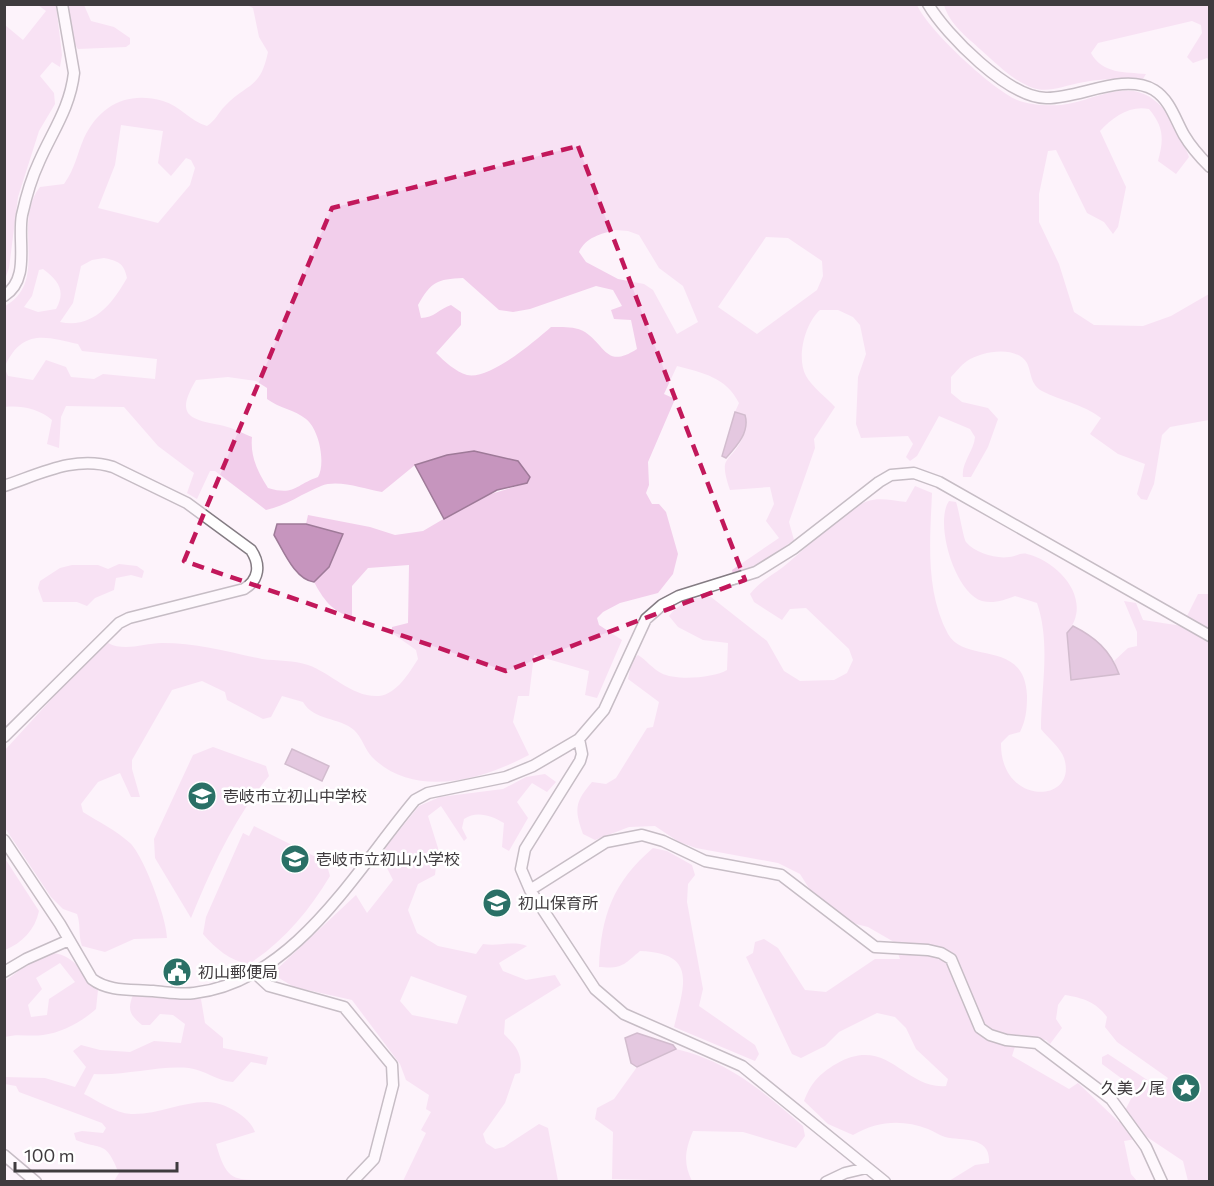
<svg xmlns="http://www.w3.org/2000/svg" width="1214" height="1186" font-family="Commissioner,'Noto Sans JP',sans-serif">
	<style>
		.green { fill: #f2ceeb; fill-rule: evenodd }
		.water { fill: #c695be; stroke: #9e7a98; stroke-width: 1.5 }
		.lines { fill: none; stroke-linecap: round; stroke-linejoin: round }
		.minor-casing { stroke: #847c83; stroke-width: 13 }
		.minor { stroke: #fff; stroke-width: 10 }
		.marked { fill: none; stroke: #c2185b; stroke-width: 4.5; stroke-dasharray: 12 8; stroke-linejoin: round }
		.labels { text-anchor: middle; stroke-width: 5; stroke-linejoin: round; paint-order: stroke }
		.poi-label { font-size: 16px; fill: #3f3b3e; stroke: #fff; text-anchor: start }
	</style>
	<rect width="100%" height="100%" fill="#fdf3fb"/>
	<path class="green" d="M38 5H56L62 55 60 67 52 62 40 76 54 93 55 104 39 131 18 197 9 268 5 279V25L23 40 46 11Z
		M67 5H84L91 21 114 27 130 38V44L126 47 78 49 72 41Z
		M247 5H917C929 31 989 86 1015 99 1027 105 1048 106 1061 105 1086 103 1116 84 1141 93 1166 101 1181 134 1189 157L1176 174 1158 161C1164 139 1164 127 1149 109 1130 105 1113 117 1100 131L1126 187 1118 227 1113 234 1104 222 1087 213 1056 150 1048 151 1039 194V222L1059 264 1074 312 1094 325 1143 326 1171 316 1209 294V420L1170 427 1162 435 1154 484 1147 500 1141 499 1137 494 1145 464 1118 454 1090 434 1101 418C1083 404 1061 401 1042 391 1030 384 1032 374 1027 363 1016 345 982 351 967 361 961 365 956 372 951 377V393L962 402 988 408 998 419 988 447 971 477H963C961 463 974 451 975 437L970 429 939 416 917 456 910 461 906 457 913 444 908 436 861 438 856 424 858 377 866 354 860 325 853 317 838 310H820C805 323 796 358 806 376 812 387 826 397 835 407L814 439 815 448 789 522 794 540 763 563 733 574 732 570 779 538 766 521 774 504 770 487 730 490C718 454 729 465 742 439 745 432 744 422 745 415L735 412 739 403C726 377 703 373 677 366L664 394 675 399 648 462 649 485 646 493 652 504H659L666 512 678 554 673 574 658 593 620 603 603 612 597 618 599 625 622 640 597 698 585 695 589 671 534 655 529 696H518L513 722 529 755C484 779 415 800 372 757 365 750 362 737 354 730 339 717 314 721 303 702L282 696 271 717 263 719 227 700 225 692 202 681 172 690 132 760V769L140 797H131L120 773 98 782 81 804 83 812C99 822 117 831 130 843 144 856 167 919 167 938L134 939 105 952 82 946C78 934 81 925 77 914L63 909 51 897 5 828V750L89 658 108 643C125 652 144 643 162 643 196 643 229 652 262 659 277 661 294 660 308 665 331 673 353 698 379 696 397 694 409 673 418 659L416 650 392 633V627L408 623 409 565 368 568 352 586V616C333 614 322 597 314 582L329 567 343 534 306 524 308 515 370 527 395 535 423 531 481 497 527 483 415 465 382 492C364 489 338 479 321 486 303 493 286 506 266 510L215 471H210L197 499 187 493 194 473 158 446 124 407 66 406 61 417 59 448 47 444 52 420C40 409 20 405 5 407V369L8 376 33 380 46 360 66 367 71 377 94 379 103 374 155 379 157 359 82 351 78 344C45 336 22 329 5 366V306C50 281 11 223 40 187L64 184C75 169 77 154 84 138 100 104 129 91 163 101 180 106 190 121 207 126 216 120 218 113 225 106 248 82 260 90 268 52L259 37 253 8ZM121 125 163 131 158 163 171 176 186 158 191 160 195 168 190 185 158 223 98 208 115 165ZM615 230 628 231 639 235 659 268 683 286 698 322 677 334 653 290 644 284 618 279 586 262 579 252C586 237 601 234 615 230ZM766 237 788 238 822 261 823 276 817 290 757 334 718 307ZM104 258C118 261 124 263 127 278 112 304 93 329 60 322L73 303 81 266 92 260ZM43 269C59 281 66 291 56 309L38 312 24 307 32 296 39 270ZM463 278 499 310 513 312 530 309 596 286 613 290 622 306 611 310 614 319 631 320 637 349C606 369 606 346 585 332 575 326 562 327 551 327 535 341 490 380 467 375 456 372 444 361 436 353L461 325V312L451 305C439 309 434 318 421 318L418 305C431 282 437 279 463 278ZM228 377 256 381 267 388V399C279 408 295 410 306 419 319 429 326 463 318 477 295 485 295 496 268 488 258 472 250 457 252 437 242 433 231 427 220 425 187 419 176 414 196 380Z
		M944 5H1209V60L1207 58 1193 63 1187 57 1202 33 1201 25 1192 21 1098 43 1091 53C1102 74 1125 72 1146 74L1143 79C1122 79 1099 78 1079 83 1064 86 1048 93 1033 88 1013 81 997 64 981 50 966 36 950 25 944 5Z
		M915 486 932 493C930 540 925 591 948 634 965 665 1025 638 1027 696 1027 709 1026 720 1020 732L1009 735 1001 743C1000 807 1079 804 1064 758 1061 748 1047 737 1041 729 1041 687 1051 644 1037 603L1015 596C1004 600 994 604 982 601 955 593 934 523 949 501L956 502C959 510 963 537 966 542 975 553 996 559 1009 557 1015 557 1021 552 1027 554 1060 562 1094 601 1067 633L1119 673 1114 661 1128 648 1137 646V632L1124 601 1136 603 1143 620 1182 626 1198 594H1209V1181H1188L1183 1161 1147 1137 1124 1141 1131 1174 1137 1181H949L975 1165 989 1163C991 1136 963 1141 945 1137 939 1135 933 1131 928 1129 902 1119 877 1121 853 1135L828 1124 804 1101C811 1083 819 1074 836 1064 888 1034 904 1090 946 1086L948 1079 916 1049 906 1028 895 1017 877 1013 839 1032 825 1046 801 1058 792 1054 746 957 753 953 755 942 764 939 778 948 805 990 826 992 875 959H900L894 942 868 927 852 923 812 893 800 874 778 863 696 848 679 842 655 826 629 827 595 840 583 834C574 809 575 802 592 782L606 784 616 778 647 728 653 727 659 702 628 679 632 660 638 655C646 660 653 669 661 673 675 681 714 678 727 670L728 643 703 640 678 627 669 616C678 603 696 596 711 597L767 641 784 671 800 681 834 680 847 673 853 660 849 649 806 608 790 609 782 620 754 602 750 594C759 582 771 576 783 567 805 550 843 510 868 501 880 497 894 501 906 502ZM1065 995C1083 998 1096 1002 1107 1017L1105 1027 1117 1042 1168 1078 1161 1089 1108 1054 1102 1057V1064L1125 1081 1133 1095 1119 1122 1078 1083 1069 1089 1012 1056 1018 1037 1046 1040 1050 1044 1062 1028 1056 1019 1058 1005Z
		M119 564 137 566 144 571 142 578 131 575 116 578 114 590 95 598 87 606 77 602H43L38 588 40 581 60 568 72 565H98L108 569Z
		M213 747 266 766 269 776C234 818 212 867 191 918L155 858 154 839 193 755Z
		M545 774 556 782 547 792 532 783 517 802 528 818 509 851 502 847 504 823C492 816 477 810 464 819L462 828 467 838 464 841 441 806 428 816 438 848 435 875 418 884 408 910 417 933 438 946 476 954 483 944C499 947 512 940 527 946L499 963 503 971 526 980 555 975 561 985 505 1020 504 1034C517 1047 523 1055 520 1073L515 1074 505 1103 483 1134 486 1143 495 1149 504 1147 539 1124 548 1128 558 1181H403L426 1133 421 1130 431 1112 426 1109 429 1095 406 1080 400 1064 352 1000 294 987 279 978 277 969 356 895 367 913 393 880 380 854 419 806 440 797 503 789 526 777ZM411 976 467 996 457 1024 412 1015 400 1001Z
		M254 826 326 862 330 876C309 911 284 941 249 964 230 961 215 948 203 934L206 917 243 833 249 836Z
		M653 848 667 851 692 865 695 875 688 884 687 902 703 989 699 1006 755 1045 759 1054 755 1061 674 1027C684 985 698 953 640 951 623 965 623 969 599 967 601 916 613 882 653 848Z
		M4 857 39 911C35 930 22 943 5 950Z
		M53 953C77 956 82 975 98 990L96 1009C83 1021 61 1033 43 1035 30 1037 18 1033 5 1037L4 982 34 959ZM60 963 75 982 49 999 47 1015 31 1017 28 1005 42 989 36 978Z
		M133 995 201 999 205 1023 223 1038V1048L268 1057 266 1065 251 1062 233 1082C217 1081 205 1070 189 1068 159 1065 125 1076 94 1074L84 1094C98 1101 115 1113 131 1114 157 1115 181 1102 206 1102 222 1101 250 1116 255 1132L216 1144C228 1186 235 1178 273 1181H114L119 1173C105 1139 103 1151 76 1140L74 1133 82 1131 103 1133 106 1128 102 1123 19 1092 16 1086 5 1084 4 1077 45 1078 75 1087 86 1067 73 1051 81 1045 100 1050 130 1052 154 1041 181 1043 185 1024 173 1015 160 1014 150 1025H142C130 1015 127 1010 133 995Z
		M676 1049C730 1062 762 1091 803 1126L805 1136 796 1148 743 1132 693 1131C685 1150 683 1163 692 1181L612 1179 613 1132 595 1119 597 1108 614 1099 637 1067Z"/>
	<path class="water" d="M735 412 745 415C750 432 737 446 726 458L722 456Z
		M474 451 518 461 530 477 527 483 497 490 444 519 415 465 447 455Z
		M277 524H306L343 534 329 567 314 582C295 580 283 550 274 535Z
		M1073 626C1095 637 1110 650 1119 674L1071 680 1067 633Z
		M292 749 329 766 322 781 285 764Z
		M637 1033 673 1045 676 1049 637 1067 631 1063 625 1038Z"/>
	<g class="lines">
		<g class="minor-casing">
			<path id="minor" d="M928 4C946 35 1009 98 1046 98 1079 99 1123 72 1154 90 1170 100 1175 119 1184 135 1191 147 1200 157 1210 167
				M4 296C31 279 17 241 22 215 26 197 31 179 39 162 52 132 70 108 74 73L62 4
				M4 486C40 474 75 455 113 467L187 503 251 550C261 565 259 580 244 589L129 618 119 623 4 737
				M579 739 582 754 580 761 525 849 521 869 530 890 595 989 624 1014 742 1066 885 1182
				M4 840 60 924 92 979C109 992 132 989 153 991 166 992 181 995 194 993 294 982 356 870 415 800L428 793 506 777 533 766 579 739 604 710 646 619 662 605 679 596 756 572 793 549 879 482 891 475 914 473 939 482 1210 636
				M530 890 606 842 642 835 663 841 705 861 781 875 875 947 928 950 941 953 951 959 980 1028 990 1035 1006 1040 1037 1043 1111 1099 1146 1147 1162 1182
				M4 972 26 959 69 940
				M256 974 269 986 344 1007 392 1065 393 1085 374 1159 352 1182
				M4 1155 36 1182
				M826 1182 845 1173 866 1168"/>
		</g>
		<use href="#minor" class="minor"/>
	</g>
	<path d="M0 0H1214V1186H0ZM578 146 745 580 506 671 184 561 332 208Z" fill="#fdf3fb" fill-opacity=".55" fill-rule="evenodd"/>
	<path class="marked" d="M578 146 745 580 506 671 184 561 332 208Z"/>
	<defs>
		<g id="school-disc" transform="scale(1.5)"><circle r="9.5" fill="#2a7066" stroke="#fff"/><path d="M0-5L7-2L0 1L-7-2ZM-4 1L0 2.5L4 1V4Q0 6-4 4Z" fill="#fff"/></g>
		<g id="civic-disc" transform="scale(1.5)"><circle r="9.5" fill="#2a7066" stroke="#fff"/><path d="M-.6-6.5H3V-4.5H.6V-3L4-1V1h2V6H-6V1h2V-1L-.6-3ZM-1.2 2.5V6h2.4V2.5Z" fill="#fff"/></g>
		<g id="sight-disc" transform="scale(1.5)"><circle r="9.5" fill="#2a7066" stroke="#fff"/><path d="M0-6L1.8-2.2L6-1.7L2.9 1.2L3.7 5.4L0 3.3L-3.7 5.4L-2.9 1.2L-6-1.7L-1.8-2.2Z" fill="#fff"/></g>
	</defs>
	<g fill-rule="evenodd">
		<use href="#school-disc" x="202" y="796"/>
		<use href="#school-disc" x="295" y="859"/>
		<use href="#school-disc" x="497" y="903"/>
		<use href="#civic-disc" x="177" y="972"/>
		<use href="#sight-disc" x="1186" y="1088"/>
	</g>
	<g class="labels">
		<g class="poi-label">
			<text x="223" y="802">壱岐市立初山中学校</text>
			<text x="316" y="865">壱岐市立初山小学校</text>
			<text x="518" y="909">初山保育所</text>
			<text x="198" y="978">初山郵便局</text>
			<text x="1165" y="1094" text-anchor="end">久美ノ尾</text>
		</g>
	</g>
	<rect width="1214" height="1186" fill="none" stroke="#3f3b3e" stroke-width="12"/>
	<path d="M15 1162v9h162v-9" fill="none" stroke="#3f3b3e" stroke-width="3"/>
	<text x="24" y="1162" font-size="18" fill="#3f3b3e" stroke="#ffffff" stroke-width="4.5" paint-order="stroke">100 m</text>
</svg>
